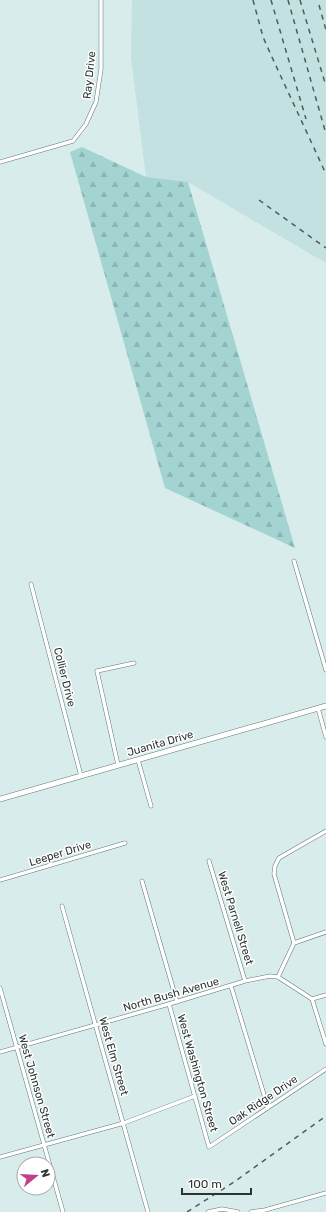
<svg xmlns="http://www.w3.org/2000/svg" width="326" height="1212" font-family="Rubik,sans-serif">
	<style>
		.built { fill: #c2e1e0 }
		.forest { fill: url(#forest-firs) }
		.lines { fill: none; stroke-linecap: round; stroke-linejoin: round }
		.street-casing { stroke: #637776; stroke-width: 4.5 }
		.secondary-casing { stroke: #637776; stroke-width: 6 }
		.street { stroke: #fff; stroke-width: 3.5 }
		.secondary { stroke: #fff; stroke-width: 5 }
		.rail { stroke: #505b5b; stroke-width: 1.5; stroke-dasharray: 5 5; stroke-linecap: butt }
		.labels { text-anchor: middle; stroke-width: 3; stroke-linejoin: round; paint-order: stroke }
		.street-label { font-size: 11px; fill: #2b3333; stroke: #fff }
	</style>
	<defs>
		<pattern id="forest-firs" width="22" height="20" patternUnits="userSpaceOnUse"><rect width="22" height="20" fill="#a3d4d2"/><path d="M5 1l3.5 6h-7zM16 11l3.5 6h-7z" fill="#8cb6b5"/></pattern>
	</defs>
	<rect width="100%" height="100%" fill="#d7eceb"/>
	<path class="built" d="M132 0H326V263L188 182 146 177 131 57Z"/>
	<path class="forest" d="M82 147 146 177 188 182 295 548 165 488 70 152Z"/>
	<g class="lines">
		<g class="street-casing">
			<path id="street" d="M0 162 73 141 86 124 96 102 101 69V0
				M294 561 326 670
				M31 584 81 776
				M318 708 326 737
				M138 760 151 806
				M118 765 97 671 134 663
				M209 861 245 981
				M0 880 125 843
				M142 881 177 1002
				M62 906 148 1212
				M294 943 274 874 275 866 279 858 326 831
				M278 977 294 943 326 932
				M231 986 268 1108
				M0 988 63 1212
				M312 999 326 1044
				M169 1004 209 1147 326 1069
				M0 1052 169 1004 245 981 270 976 278 977 312 999 326 995
				M0 1157 124 1123 195 1096
				M208 1212 222 1209 238 1212
				M251 1212 265 1210 326 1193"/>
		</g>
		<g class="secondary-casing">
			<path id="secondary" d="M0 799 326 706"/>
		</g>
		<use href="#street" class="street"/>
		<use href="#secondary" class="secondary"/>
		<path class="rail" d="M253 0 263 37 271 55 326 174
			M271 0 306 119
			M288 0 326 134
			M300 0 326 86
			M319 5 326 30
			M259 200 326 248
			M187 1212 234 1182 326 1116"/>
	</g>
	<g class="labels">
		<g class="street-label">
			<text transform="translate(89 75) rotate(-84)" y="4">Ray Drive</text>
			<text transform="translate(65 677) rotate(76)" y="4">Collier Drive</text>
			<text transform="translate(160 743) rotate(-16)" y="4">Juanita Drive</text>
			<text transform="translate(60 853) rotate(-17)" y="4">Leeper Drive</text>
			<text transform="translate(236 918) rotate(73)" y="4">West Parnell Street</text>
			<text transform="translate(171 994) rotate(-16)" y="4">North Bush Avenue</text>
			<text transform="translate(114 1056) rotate(74)" y="4">West Elm Street</text>
			<text transform="translate(198 1073) rotate(74)" y="4">West Washington Street</text>
			<text transform="translate(37 1086) rotate(74)" y="4">West Johnson Street</text>
			<text transform="translate(263 1100) rotate(-34)" y="4">Oak Ridge Drive</text>
		</g>
	</g>
	<g transform="translate(36 1176) rotate(72)"><circle r="19" fill="#ffffff" stroke="#aaadad"/>
	<path d="M0-3L7 15L0 10L-7 15Z" fill="#c24088"/>
	<text y="-6" font-size="11" font-weight="bold" text-anchor="middle" fill="#2b3333">N</text>
	</g>
	<path d="M182 1188v6h69v-6" fill="none" stroke="#2b3333" stroke-width="2"/>
	<text x="188" y="1188" font-size="12" fill="#2b3333" stroke="#ffffff" stroke-width="3" paint-order="stroke">100 m</text>
</svg>
